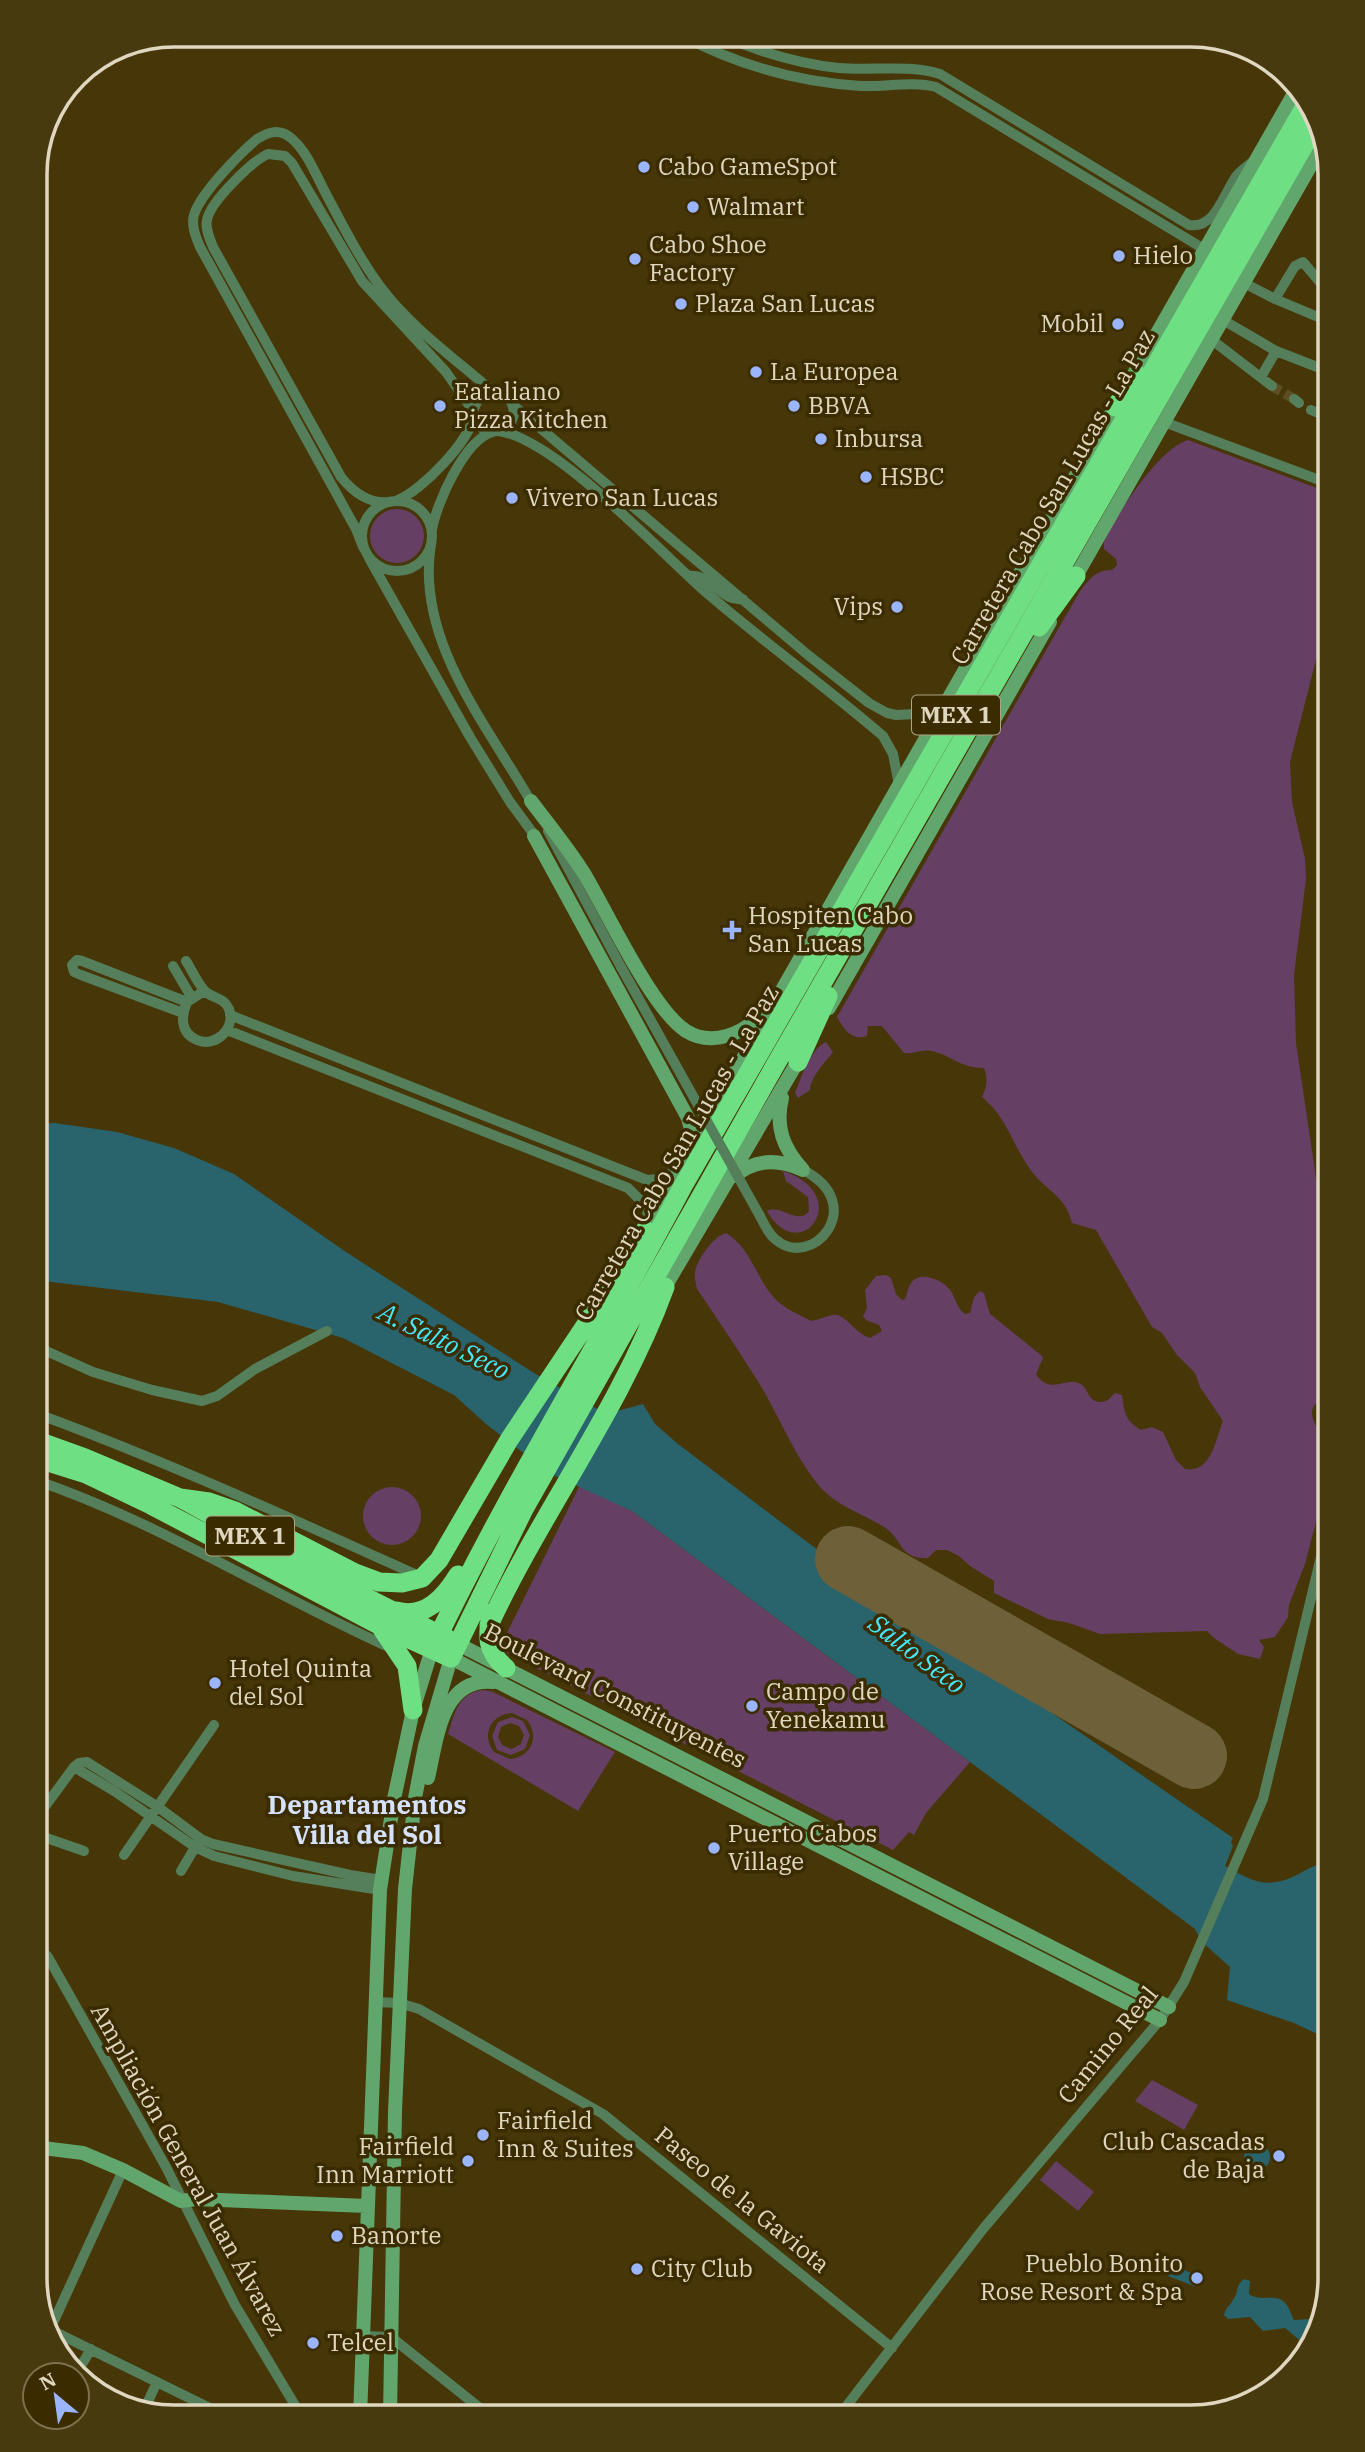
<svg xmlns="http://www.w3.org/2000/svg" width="1365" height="2452" font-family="'IBM Plex Serif',serif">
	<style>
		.green { fill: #663f64; fill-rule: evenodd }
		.water { fill: #29646c }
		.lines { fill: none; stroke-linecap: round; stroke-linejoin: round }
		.runway { stroke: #6e6038; stroke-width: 66 }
		.street-tunnel { stroke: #5d4e24; stroke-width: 10; stroke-dasharray: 10 5; stroke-linecap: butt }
		.street { stroke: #547f5a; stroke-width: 10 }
		.secondary { stroke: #61a66c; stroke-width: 14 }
		.highway { stroke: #6fdf84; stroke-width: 19 }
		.street-bridge { stroke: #547f5a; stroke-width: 10 }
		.poi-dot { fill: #9ab5fd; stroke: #3b2c00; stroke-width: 2.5 }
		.labels { text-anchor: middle; stroke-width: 7; stroke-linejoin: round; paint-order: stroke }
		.shield { fill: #3b2c00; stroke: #aea486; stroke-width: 2 }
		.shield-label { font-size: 23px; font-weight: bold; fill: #e0d7c0 }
		.poi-label { font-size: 24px; fill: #e0d7c0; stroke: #3b2c00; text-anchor: start }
		.street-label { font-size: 24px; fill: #e0d7c0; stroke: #3b2c00 }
		.water-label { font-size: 26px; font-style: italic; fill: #45e8fe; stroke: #3b2c00 }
		.neighbourhood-label { font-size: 26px; font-weight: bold; fill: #d6e1fd; stroke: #3b2c00 }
		.rim { fill: none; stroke: #e0d7c0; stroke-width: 3.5 }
	</style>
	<rect width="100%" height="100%" fill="#463608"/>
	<path class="green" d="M1188 440 1330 493V625L1319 648 1290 762 1292 802 1305 859 1306 879 1294 975 1296 1043 1324 1232 1330 1255V1398C1293 1405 1324 1434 1329 1451 1331 1456 1330 1462 1330 1468L1305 1564 1289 1605 1288 1617 1275 1637 1259 1640 1264 1647 1260 1659 1238 1654 1214 1638 1207 1631 1100 1634 1069 1623 1048 1619 994 1593V1581L970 1566 959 1556 947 1550H936L928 1558C898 1559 905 1541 884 1527 865 1515 842 1508 825 1492 800 1468 778 1414 759 1383 739 1351 718 1320 697 1289 696 1283 694 1278 695 1272 697 1259 714 1236 726 1233 754 1250 757 1285 781 1304 790 1311 802 1316 811 1321 819 1320 826 1316 833 1315 845 1313 854 1333 870 1338L882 1331 879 1325 866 1320 863 1316 867 1308 865 1290 876 1276 886 1275 891 1278 896 1294 902 1300 905 1299C907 1294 908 1287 911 1283 920 1270 943 1280 950 1290 956 1298 957 1309 965 1314L970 1313 974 1297 980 1291 984 1293 990 1314 1041 1355 1043 1358 1036 1374C1051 1397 1067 1374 1082 1385 1089 1390 1088 1402 1101 1402 1107 1402 1111 1397 1115 1393L1122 1395C1124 1411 1125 1421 1141 1430L1152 1427 1163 1432 1176 1460 1185 1469C1211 1474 1216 1439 1223 1421L1200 1387 1195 1373 1177 1355 1162 1333 1152 1327 1096 1230 1072 1223C1066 1195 1044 1190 1030 1169 1011 1142 1008 1119 982 1097 987 1087 988 1079 984 1068 959 1068 952 1055 931 1051 922 1049 914 1054 904 1053L882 1026H868L867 1036C851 1041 845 1030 837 1017L1065 617C1077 599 1087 569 1112 570L1117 565 1116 559 1104 549V542C1116 515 1159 448 1188 440Z
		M370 536a27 27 0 1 1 54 0a27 27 0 1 1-54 0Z
		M826 1042 833 1052C825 1063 811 1076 810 1090L798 1098 795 1093C802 1076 809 1051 826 1042Z
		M783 1171C856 1195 800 1269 767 1211 782 1204 798 1226 809 1211L808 1197 786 1181Z
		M580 1485 632 1511 970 1762 926 1813 914 1835 909 1832 893 1850 499 1649Z
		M363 1516a29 29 0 1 1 58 0a29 29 0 1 1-58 0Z
		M484 1690 493 1692 615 1752 578 1811 448 1734C455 1712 458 1693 484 1690ZM512 1713 527 1720C540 1737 531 1757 510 1759L494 1752C481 1735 490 1715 512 1713Z
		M512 1717 523 1721 530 1735 525 1749 511 1755 497 1750 492 1736 498 1722ZM510 1723 519 1726 524 1735 521 1744 512 1749 502 1745 498 1737 501 1727Z
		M1152 2080 1198 2105 1184 2130 1135 2101Z
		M1056 2161 1094 2192 1078 2211 1040 2180Z"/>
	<path class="water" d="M55 1123 117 1132 174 1148 234 1174 346 1252 534 1373 606 1414 643 1404 655 1424 678 1444 839 1566 1233 1838 1231 1842 1233 1846 1225 1866C1254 1882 1267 1890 1299 1874 1309 1868 1318 1863 1330 1863V2040L1294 2023 1227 2000 1230 1967 1202 1942 1195 1929 632 1511 551 1474 486 1424 454 1395 343 1338 218 1302 35 1280V1124Z
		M1244 2157a13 13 0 1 1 26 0a13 13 0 1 1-26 0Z
		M1168 2263 1198 2276 1201 2282 1194 2286 1163 2274 1161 2268Z
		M1244 2279 1250 2281 1249 2294C1261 2303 1277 2292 1286 2304 1290 2309 1291 2315 1294 2320L1311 2319 1316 2323 1311 2342 1303 2343 1285 2328 1263 2331 1250 2317 1228 2319 1224 2315C1226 2307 1229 2307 1233 2300 1239 2292 1235 2286 1244 2279Z"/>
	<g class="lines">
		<path class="runway" d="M848 1559 1194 1756"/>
		<path class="street-tunnel" d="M1272 386 1294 399"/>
		<path class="street" d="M681 35C737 65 797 82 861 86 885 87 913 81 936 87L1199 246 1202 251 1201 256
			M720 35C757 51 798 64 839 68 872 71 909 64 940 74L1189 225C1217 229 1224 191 1238 174 1242 170 1247 166 1251 163
			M1319 151 1327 163
			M1244 283 1275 299 1330 322
			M1275 299 1295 266 1303 262 1330 294
			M1223 320 1276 351 1330 372
			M1212 340 1272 386
			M1261 377 1276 351
			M1294 399 1299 403
			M513 405 808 655 869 703 887 713 896 715 915 714 944 705
			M1311 410 1330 418
			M1164 422 1330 484
			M499 431C557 440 661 553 708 594 765 643 826 687 883 736L893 754 899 785
			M398 500C420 492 472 439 473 416
			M362 536a35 35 0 1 1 70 0a35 35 0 1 1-70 0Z
			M389 502C369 504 353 492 341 477L213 247C210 239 205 229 207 220 210 202 252 161 268 154L285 156 292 163 362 281 446 372 473 411
			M432 530C436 504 465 439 493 432
			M431 544C415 641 488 726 533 805
			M363 547 356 529 200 247C196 237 191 226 194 215 200 194 240 153 257 139 269 132 279 128 291 138 307 151 316 175 325 192 342 224 358 256 379 285 409 326 454 358 492 391 500 392 507 394 511 402 526 429 477 448 473 411L479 397 492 391
			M369 558 470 737 510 802 538 840
			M688 576C711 572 721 603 743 599
			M548 831 621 967
			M186 961C192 970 199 987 207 993 216 999 224 998 229 1009 236 1029 215 1048 197 1040 180 1033 181 1016 187 1002L201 993H207
			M173 966 192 998
			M183 1013 81 975 74 972 72 965 77 960 82 961 187 1002
			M230 1015 647 1180 661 1179 678 1169
			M227 1030 628 1188 647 1207 648 1222
			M760 1216C764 1224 768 1233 775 1239 812 1272 870 1204 803 1170
			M35 1346 93 1372 152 1390 202 1401 217 1396 255 1369 327 1331
			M35 1413C166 1461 292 1519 419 1576
			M35 1480C161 1523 272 1595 393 1649
			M74 1767 114 1791 195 1847 214 1856 293 1876 380 1890
			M35 1820 74 1767 79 1763 87 1762 158 1807 201 1839 213 1844 350 1875 382 1880
			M35 1834 84 1851
			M124 1855 214 1725
			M181 1871 197 1844
			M35 1948 42 1951 48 1957 166 2167 235 2305 302 2417
			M375 2002 399 2003 419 2009 603 2114 892 2348
			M35 2174 46 2148
			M47 2328 228 2417
			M48 2334 123 2170
			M364 2336 391 2337 491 2417
			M78 2371 91 2349
			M144 2410 157 2382
			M838 2417 983 2229 1160 2020 1184 1982 1263 1799 1330 1519"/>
		<path class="secondary" d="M1072 583 1323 144
			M531 801C549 825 569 849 585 875 607 912 652 1009 686 1031 712 1047 744 1034 762 1013
			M534 836 688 1118 692 1133 691 1144
			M829 1008 1050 622
			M782 1098C775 1127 783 1148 803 1170
			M735 1176C755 1159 778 1159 801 1169
			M645 1230 1296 90
			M665 1287 801 1056
			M458 1644 1169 2007
			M428 1778C437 1740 441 1677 493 1682
			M35 2147 83 2153 123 2170 181 2201 196 2199 367 2206
			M360 2417 380 1890 394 1799 413 1710 432 1649
			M390 2417 395 2111 405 1889 415 1798 425 1746 451 1658 1160 2020"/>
		<path class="highway" d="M1115 407 1139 376
			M1039 627 1076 576
			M798 1062 828 996
			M35 1440 85 1458 180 1498 318 1573 448 1639
			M35 1458 86 1474 151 1505 379 1625 451 1658 524 1509 777 1062 1318 121
			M180 1498 209 1502 235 1511 355 1573 379 1582 402 1583 422 1578 439 1560 509 1440 615 1281 645 1230
			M396 1611C425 1619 444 1598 458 1575
			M491 1613C487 1637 486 1651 506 1668
			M489 1625C543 1509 621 1408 665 1287
			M382 1629 407 1666 413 1710
			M432 1649C508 1490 601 1341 683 1186L1307 103"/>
		<path class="street-bridge" d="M621 967 760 1216"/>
	</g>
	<g class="poi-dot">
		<circle cx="644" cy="167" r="7"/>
		<circle cx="693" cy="207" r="7"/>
		<circle cx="1119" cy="256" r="7"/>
		<circle cx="635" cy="259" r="7"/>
		<circle cx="681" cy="304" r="7"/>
		<circle cx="1118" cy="324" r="7"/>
		<circle cx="756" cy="372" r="7"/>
		<circle cx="440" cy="406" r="7"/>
		<circle cx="794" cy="406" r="7"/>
		<circle cx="821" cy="439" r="7"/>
		<circle cx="866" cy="477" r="7"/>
		<circle cx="512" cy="498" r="7"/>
		<circle cx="897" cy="607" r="7"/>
		<path d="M728.5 919.5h7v7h7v7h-7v7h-7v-7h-7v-7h7z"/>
		<circle cx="215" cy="1683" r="7"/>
		<circle cx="752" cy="1706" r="7"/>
		<circle cx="714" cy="1848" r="7"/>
		<circle cx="483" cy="2135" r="7"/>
		<circle cx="1279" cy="2156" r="7"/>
		<circle cx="468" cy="2161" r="7"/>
		<circle cx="337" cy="2236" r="7"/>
		<circle cx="637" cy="2269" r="7"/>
		<circle cx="1197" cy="2278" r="7"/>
		<circle cx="313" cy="2343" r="7"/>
	</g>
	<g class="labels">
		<g class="shield">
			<rect x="912" y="695.5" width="88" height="39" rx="5"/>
			<rect x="206" y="1516.5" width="88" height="39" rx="5"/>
		</g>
		<g class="shield-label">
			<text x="956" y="723">MEX 1</text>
			<text x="250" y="1544">MEX 1</text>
		</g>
		<g class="poi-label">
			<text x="658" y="175">Cabo GameSpot</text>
			<text x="707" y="215">Walmart</text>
			<text x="649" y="253">Cabo Shoe<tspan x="649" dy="28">Factory</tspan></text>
			<text x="1133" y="264">Hielo</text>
			<text x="695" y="312">Plaza San Lucas</text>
			<text x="1104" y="332" text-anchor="end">Mobil</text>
			<text x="770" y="380">La Europea</text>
			<text x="454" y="400">Eataliano<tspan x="454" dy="28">Pizza Kitchen</tspan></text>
			<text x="808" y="414">BBVA</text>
			<text x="835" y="447">Inbursa</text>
			<text x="880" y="485">HSBC</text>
			<text x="526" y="506">Vivero San Lucas</text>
			<text x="883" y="615" text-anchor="end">Vips</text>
			<text x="748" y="924">Hospiten Cabo<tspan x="748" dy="28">San Lucas</tspan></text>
			<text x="229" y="1677">Hotel Quinta<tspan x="229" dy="28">del Sol</tspan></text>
			<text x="766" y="1700">Campo de<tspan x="766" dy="28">Yenekamu</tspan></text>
			<text x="728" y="1842">Puerto Cabos<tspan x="728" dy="28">Village</tspan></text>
			<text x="497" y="2129">Fairfield<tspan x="497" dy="28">Inn &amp; Suites</tspan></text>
			<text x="1265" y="2150" text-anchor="end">Club Cascadas<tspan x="1265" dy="28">de Baja</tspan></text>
			<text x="454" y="2155" text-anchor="end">Fairfield<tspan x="454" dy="28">Inn Marriott</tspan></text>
			<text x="351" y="2244">Banorte</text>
			<text x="1183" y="2272" text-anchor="end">Pueblo Bonito<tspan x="1183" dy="28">Rose Resort &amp; Spa</tspan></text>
			<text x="651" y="2277">City Club</text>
			<text x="327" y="2351">Telcel</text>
		</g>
		<g class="street-label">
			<text transform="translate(1053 497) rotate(-60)" y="8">Carretera Cabo San Lucas - La Paz</text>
			<text transform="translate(677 1153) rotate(-60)" y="8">Carretera Cabo San Lucas - La Paz</text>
			<text transform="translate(615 1696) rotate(27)" y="8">Boulevard Constituyentes</text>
			<text transform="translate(1108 2045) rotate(-51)" y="8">Camino Real</text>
			<text transform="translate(188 2170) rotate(61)" y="8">Ampliación General Juan Álvarez</text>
			<text transform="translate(742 2200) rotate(39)" y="8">Paseo de la Gaviota</text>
		</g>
		<g class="water-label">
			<text transform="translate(444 1341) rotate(26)" y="9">A. Salto Seco</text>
			<text transform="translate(917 1654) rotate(37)" y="9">Salto Seco</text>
		</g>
		<g class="neighbourhood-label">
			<text x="367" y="1814">Departamentos<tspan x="367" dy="30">Villa del Sol</tspan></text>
		</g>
	</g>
	<path d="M0 0H1365V2452H0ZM174 47H1191A127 127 0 0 1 1318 174V2278A127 127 0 0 1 1191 2405H174A127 127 0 0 1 47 2278V174A127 127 0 0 1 174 47Z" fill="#483a0f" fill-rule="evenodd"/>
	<path class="rim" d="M174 47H1191A127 127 0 0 1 1318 174V2278A127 127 0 0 1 1191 2405H174A127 127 0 0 1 47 2278V174A127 127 0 0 1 174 47Z"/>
	<g transform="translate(56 2396) rotate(331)"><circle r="33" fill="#3b2c00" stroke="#7d704d" stroke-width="2"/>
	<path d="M0-5L12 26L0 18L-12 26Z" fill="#9ab5fd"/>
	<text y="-10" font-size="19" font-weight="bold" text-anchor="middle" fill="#e0d7c0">N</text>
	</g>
</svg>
